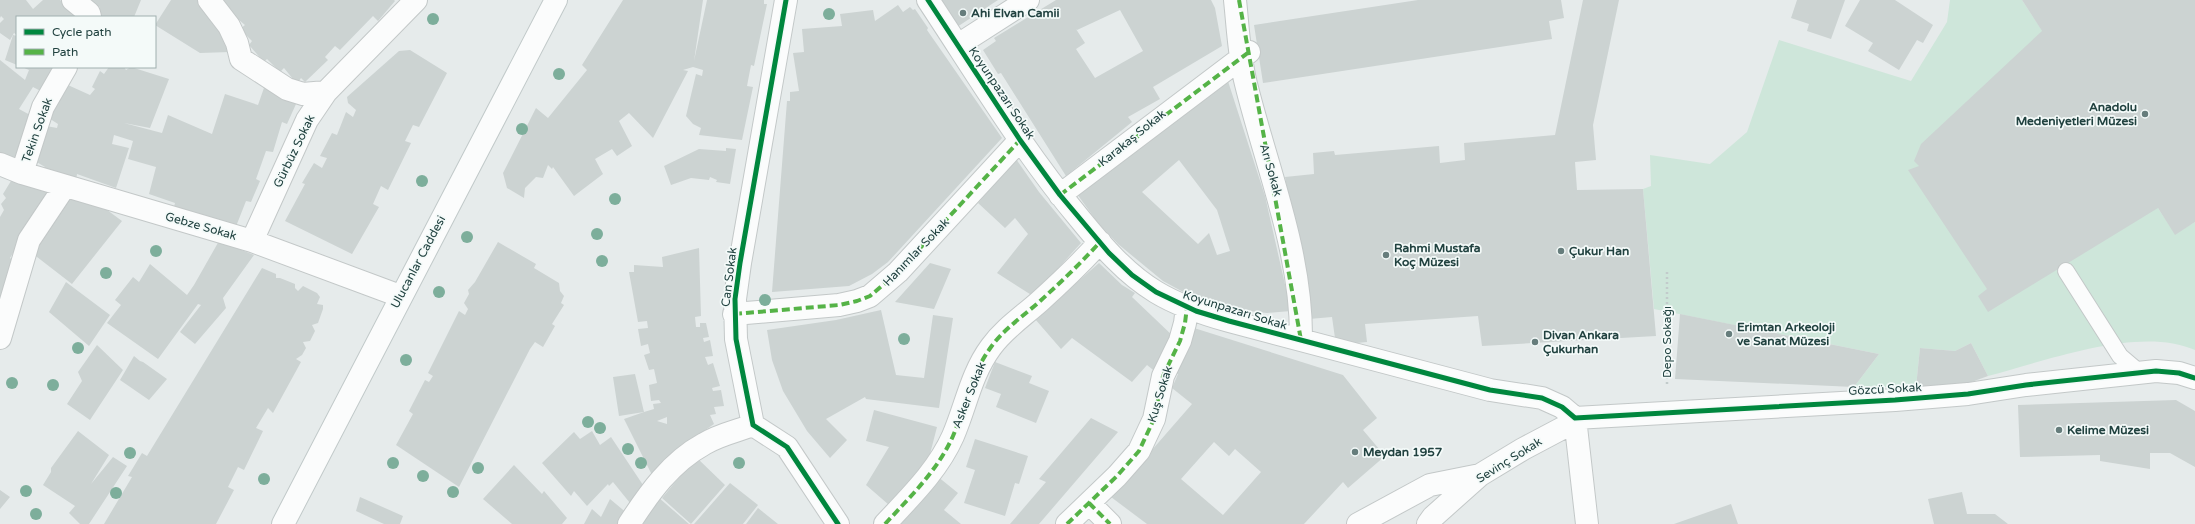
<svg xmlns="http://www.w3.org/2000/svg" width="2195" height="524" font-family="'Varela Round',sans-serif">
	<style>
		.green { fill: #cee6da }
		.building { fill: #ccd3d2; fill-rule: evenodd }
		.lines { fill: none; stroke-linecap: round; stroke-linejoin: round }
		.lane-casing { stroke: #c3c8c8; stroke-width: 18 }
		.street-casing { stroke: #c3c8c8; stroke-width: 24 }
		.secondary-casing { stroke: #c1c9c9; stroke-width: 24 }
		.path { stroke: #c2cbcb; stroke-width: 2.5; stroke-dasharray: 2 3; stroke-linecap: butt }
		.lane { stroke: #fbfcfc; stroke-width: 16 }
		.street { stroke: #fbfcfc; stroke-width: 22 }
		.secondary { stroke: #fbfcfc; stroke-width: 22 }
		.quiet { stroke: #55b347; stroke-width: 4; stroke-dasharray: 8 4; stroke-linecap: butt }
		.cycleway-casing { stroke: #f4faf9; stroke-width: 8 }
		.cycleway { stroke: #00873e; stroke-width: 5 }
		.tree { fill: #7dae9b }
		.poi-dot { fill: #667d7c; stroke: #f4faf9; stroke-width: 1.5 }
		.labels { text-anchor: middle; stroke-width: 3.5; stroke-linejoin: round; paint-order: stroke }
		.poi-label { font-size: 12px; font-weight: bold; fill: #214240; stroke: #f4faf9; text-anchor: start }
		.street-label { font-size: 12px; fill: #214240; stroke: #f4faf9 }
	</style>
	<rect width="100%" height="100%" fill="#e6ebeb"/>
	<path class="green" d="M1950 0H2022L2175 234 2195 222V350C2139 325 2046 361 1988 376L1971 343 1955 351 1920 348 1916 387H1854L1879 354 1654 309 1643 189 1651 186 1650 155 1710 164 1747 132 1779 40 1911 81 1947 22Z"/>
	<path class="building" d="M0 0H26L33 9 43 0H60L82 17H17V35L14 33 10 40 0 33V23L4 19 1 16 0 18Z
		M85 0H141L134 17H96L100 7Z
		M171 0H200L227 33 230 52 200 53 155 25Z
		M222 0H394L395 1 378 21 373 16 340 50 335 46 325 57 328 60 305 82 301 78 297 84 284 68 280 72 267 59 264 62 249 45 252 41 240 29 245 25 220 4Z
		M623 0H703L694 61 707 0H764V4H767L754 66 751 65 747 86 753 87 742 140 699 135 701 128 693 124 686 116 696 74 702 76 703 70 693 67 683 70 688 71 653 138 629 113 619 121 632 146 617 156 612 149 595 159 603 174 574 196 553 167 552 169 548 165 543 178 536 177 525 188 524 198 507 188 503 173 536 108 548 118 587 70 582 65Z
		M940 0H998L957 27Z
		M1056 0H1211L1215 8 1222 46 1153 87 1160 99 1128 117 1132 122 1066 176 1001 73 998 74 983 50 996 41 994 38ZM1120 10 1143 51 1095 78 1076 49 1085 43 1076 29 1077 30Z
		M1418 0H1561L1564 18 1549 21 1552 39 1263 83 1254 25Z
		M1583 0H1619L1593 125 1596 160 1575 162 1577 190 1643 189 1656 336 1482 346 1478 316 1365 324 1367 342 1336 345 1332 317 1309 319 1285 177 1314 174 1313 153 1334 151 1335 155 1439 146 1440 163 1465 160 1464 143 1555 135Z
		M1797 0H1845L1831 39 1807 31 1809 24 1791 18Z
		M1860 0H1895L1933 25 1923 43 1917 40 1899 70 1868 51 1873 43 1845 26Z
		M2022 0H2195V222L2175 235 2158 208 1988 312 1978 296 1987 289 1908 170 1919 166 1914 161 1921 144 2042 31Z
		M898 5 903 12 910 7 913 10 915 9 928 28 927 30 1002 138 888 262 872 274 849 286 772 292 787 101H790V92L799 91 793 53 804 52 802 29 842 26 840 14 873 10 875 21Z
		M13 35 17 36V65L5 60Z
		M410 50 447 73 419 127 413 125 405 141 411 143 388 190 381 186 373 204 379 207 352 254 285 221 305 184 302 183 314 163 322 168 327 158 320 156 332 133 337 135 346 112 353 117 356 110 348 103 347 97 399 51Z
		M0 60 25 80 29 70 22 67H60L59 81 90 95 95 89 92 87 100 71 104 74 109 67H124L126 70 131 67 169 79 150 128 124 123 162 133 168 115 212 134 225 94 258 105 265 85 296 104 287 124 282 122 273 152 266 151 256 179 260 181 251 202 246 201 235 229 174 207 175 203 149 194 156 167 128 159 133 141 114 135 112 144 129 148 116 188 77 174 76 181 43 171 45 167 35 161 41 125 57 128 58 124 44 115 52 97 33 87 19 109 32 116 17 167 0 161Z
		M1226 75 1265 196 1291 311 1267 313 1231 309 1201 302 1185 293 1163 281 1118 244 1098 223 1077 194ZM1179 160 1217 210 1230 251 1217 255 1209 233 1198 244 1142 192Z
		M726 148 736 149 730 184 716 182 717 180 710 177 709 180 691 178 671 185 664 166 699 149 726 151Z
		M1016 159 1039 192 1081 243 1033 296 997 273 1028 234 1015 218 1005 228 978 203Z
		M14 176 55 195 30 225 10 258 18 264 0 313V217L4 210 1 204 6 198 3 194Z
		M76 187 122 221 72 284 28 250Z
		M219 241 254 255 223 298 226 308 195 344 180 332 201 305 198 304 158 359 107 323 121 305 115 300 133 277 139 282 150 264 187 295 194 285Z
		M498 242 536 264 534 268 559 283 560 291 564 296 561 303 564 305 552 324 555 326 543 347 535 342 530 349 459 487 396 445 413 414 409 411 425 380 429 382 433 376 428 373 459 311 465 315 468 309 464 303 469 294 468 290 475 282Z
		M699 248 701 316 695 317 696 327H700V323H706L709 337 703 338 704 342 710 340 713 356 705 357 708 365 713 363 720 386 712 388 713 391 721 390 724 406 714 407 716 414 710 415 714 424 691 440 652 475 624 419 644 412 619 416 613 377 635 374 644 412 654 409 653 404 661 403 659 400 651 401 649 385 657 383 654 369 649 370 644 355 650 353 648 344 641 346 638 329 648 328 647 321 638 322 629 272H634V265L663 267 662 257ZM667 417V424L657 421Z
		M930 263 951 269 934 309 895 302Z
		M1099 263 1122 285 1135 293 1132 297 1174 337 1157 373 1147 365 1132 382 1072 338 1061 349 1035 319Z
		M262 268 276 274V278H280L295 284V288L298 291 303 286 317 293 320 297 317 304 323 305V309L318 323 312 325 315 331 310 341 303 342 306 348 302 355 296 359 301 362 273 413 268 408 256 428 263 431 244 470 238 467 228 487 234 490 216 524H104L132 477 128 476 142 453 147 456Z
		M66 282 110 315 89 346 49 312Z
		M881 310 896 375 924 378 933 315 953 318 939 408 866 399 865 397 826 419 847 440 830 458 807 431 783 391 772 360 767 330 836 320Z
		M1680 314 1879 354 1854 387 1675 379Z
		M1194 328 1343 375 1377 418 1363 430 1385 456 1348 488 1343 482 1304 524H1147L1111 497 1192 404 1172 388 1178 374 1174 373ZM1214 442 1229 456 1235 449 1261 472 1223 515 1181 479Z
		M1971 343 1988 376 1966 384 1916 387 1920 348 1955 351Z
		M97 345 123 370 90 420 67 404 82 381 78 372Z
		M134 356 140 361 143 362 167 379 149 400 120 380Z
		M995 362 1032 376 1029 383 1049 391 1036 423 996 407 1001 394 985 388Z
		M2176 400 2195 411V467L2170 453H2150V469L2100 461V455L2020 457 2018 405Z
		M874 410 937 427 929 458 889 505 866 485 889 447 866 441Z
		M1091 418 1118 432 1039 524H1010L1046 482 1039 479Z
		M78 431 109 455 91 484 113 457 127 466 89 524H80L69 513 75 506 43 485 51 472V468Z
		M592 431 600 445 611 437 645 488 630 503 613 482 609 486 608 484 587 506 574 491 571 496 542 463 574 432 580 439Z
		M975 439 1028 456 1019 484 1015 483 1005 516 964 503 975 470 966 467Z
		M696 457 725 485 691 524 662 498Z
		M514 465 542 494 544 491 567 518 562 524H512L483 499Z
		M937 476 958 493 944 510 961 524H895Z
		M730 483 758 505 743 524H694Z
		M0 490 10 497 0 509Z
		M1962 492 1967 514H1995L2008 524H1934L1928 499Z
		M360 497 403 516 400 524H384L356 511Z
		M658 497 689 524H636Z
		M610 499 628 514 622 524H584L592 509 601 517Z
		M1731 504 1738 524H1674Z
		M758 508 778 524H746Z"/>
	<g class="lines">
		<g class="lane-casing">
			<path id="lane" d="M2066 271 2120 356 2140 373"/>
		</g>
		<g class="street-casing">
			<path id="street" d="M73 0 89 13 90 17
				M209 0 229 26 237 43 241 59 287 89 303 94 326 92
				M786 0 740 263 735 299 736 339 753 425 787 447 838 524
				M928 0C977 74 1023 151 1080 219 1102 246 1126 274 1156 292 1179 306 1204 314 1229 321L1490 390 1542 398 1562 407 1575 418
				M1235 0C1238 28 1239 57 1246 84 1267 169 1302 252 1301 340
				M958 45 1028 0
				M0 164 22 173 252 241 400 296
				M22 173 43 107 66 67
				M1060 195 1249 52
				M252 241 307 120 326 92 416 0
				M734 314 839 305 857 301 870 296 898 272 1020 140
				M0 338 29 240 65 186
				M1575 418 1895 400 1968 394 2026 385 2156 371 2179 373 2195 378
				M1575 418 1587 524
				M1089 503 1110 524
				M629 524C649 493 671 462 704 444 718 435 737 431 753 425
				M885 524C910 497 938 470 953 436 966 406 971 374 991 347 1004 329 1022 317 1039 302 1060 283 1081 263 1100 242
				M1067 524 1117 476 1139 451 1154 419 1163 376 1180 341 1185 323 1187 307
				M1358 524 1430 485 1480 475
				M1428 524 1433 517 1480 475 1523 449 1574 422 1575 418"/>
		</g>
		<g class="secondary-casing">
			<path id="secondary" d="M283 524 556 0"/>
		</g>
		<path class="path" d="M1667 272V386"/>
		<use href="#lane" class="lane"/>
		<use href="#street" class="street"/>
		<use href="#secondary" class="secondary"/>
		<path class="quiet" d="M1239 0 1301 340
			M1060 195 1249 52
			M734 314 839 305 857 301 870 296 898 272 1020 140
			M1089 503 1110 524
			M885 524C910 497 938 470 953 436 966 406 971 374 991 347 1004 329 1022 317 1039 302 1060 283 1081 263 1100 242
			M1067 524 1117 476 1139 451 1154 419 1163 376 1180 341 1185 323 1187 307"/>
		<g class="cycleway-casing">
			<path id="cycleway" d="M786 0 740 263 735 299 736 339 753 425 787 447 838 524
				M928 0 1020 140 1060 195 1109 253 1132 275 1156 292 1196 311 1229 321 1490 390 1542 398 1562 407 1575 418 1895 400 1968 394 2026 385 2156 371 2179 373 2195 378"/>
		</g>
		<use href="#cycleway" class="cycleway"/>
	</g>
	<g class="tree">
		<circle cx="829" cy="14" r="6"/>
		<circle cx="433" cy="19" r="6"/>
		<circle cx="559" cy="74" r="6"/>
		<circle cx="522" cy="129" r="6"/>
		<circle cx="422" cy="181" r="6"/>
		<circle cx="615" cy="199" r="6"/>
		<circle cx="597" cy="234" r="6"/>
		<circle cx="467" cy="237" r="6"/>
		<circle cx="156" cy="251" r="6"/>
		<circle cx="602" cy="261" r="6"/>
		<circle cx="106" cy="273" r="6"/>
		<circle cx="439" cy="292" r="6"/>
		<circle cx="765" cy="300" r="6"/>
		<circle cx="904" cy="339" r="6"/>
		<circle cx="78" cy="348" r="6"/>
		<circle cx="406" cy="360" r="6"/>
		<circle cx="12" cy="383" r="6"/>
		<circle cx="53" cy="385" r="6"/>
		<circle cx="588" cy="422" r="6"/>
		<circle cx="600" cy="428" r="6"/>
		<circle cx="628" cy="449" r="6"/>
		<circle cx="130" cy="453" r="6"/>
		<circle cx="393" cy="463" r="6"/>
		<circle cx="641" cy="463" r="6"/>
		<circle cx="739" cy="463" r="6"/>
		<circle cx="478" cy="468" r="6"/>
		<circle cx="423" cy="476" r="6"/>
		<circle cx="264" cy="479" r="6"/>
		<circle cx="26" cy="491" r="6"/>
		<circle cx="453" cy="492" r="6"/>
		<circle cx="116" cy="493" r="6"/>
		<circle cx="36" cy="514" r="6"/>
	</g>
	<g class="poi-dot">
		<circle cx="963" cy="13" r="4"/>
		<circle cx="2145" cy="114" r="4"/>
		<circle cx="1561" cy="251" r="4"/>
		<circle cx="1386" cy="255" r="4"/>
		<circle cx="1729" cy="334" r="4"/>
		<circle cx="1535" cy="342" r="4"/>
		<circle cx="2059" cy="430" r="4"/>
		<circle cx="1355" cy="452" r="4"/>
	</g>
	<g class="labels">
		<g class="poi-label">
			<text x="971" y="17">Ahi Elvan Camii</text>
			<text x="2137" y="111" text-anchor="end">Anadolu<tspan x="2137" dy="14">Medeniyetleri Müzesi</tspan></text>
			<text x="1394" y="252">Rahmi Mustafa<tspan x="1394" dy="14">Koç Müzesi</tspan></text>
			<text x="1569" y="255">Çukur Han</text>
			<text x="1737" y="331">Erimtan Arkeoloji<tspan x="1737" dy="14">ve Sanat Müzesi</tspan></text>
			<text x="1543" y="339">Divan Ankara<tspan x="1543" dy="14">Çukurhan</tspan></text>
			<text x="2067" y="434">Kelime Müzesi</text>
			<text x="1363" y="456">Meydan 1957</text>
		</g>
		<g class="street-label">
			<text transform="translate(1002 93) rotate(56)" y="4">Koyunpazarı Sokak</text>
			<text transform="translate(37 130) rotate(-70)" y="4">Tekin Sokak</text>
			<text transform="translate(1132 138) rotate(-39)" y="4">Karakaş Sokak</text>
			<text transform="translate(294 151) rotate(-64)" y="4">Gürbüz Sokak</text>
			<text transform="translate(1271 170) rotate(74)" y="4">Arı Sokak</text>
			<text transform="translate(201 226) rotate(16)" y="4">Gebze Sokak</text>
			<text transform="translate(916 252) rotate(-46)" y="4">Hanımlar Sokak</text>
			<text transform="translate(418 262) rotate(-62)" y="4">Ulucanlar Caddesi</text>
			<text transform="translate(729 277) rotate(-83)" y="4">Can Sokak</text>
			<text transform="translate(1235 310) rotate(17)" y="4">Koyunpazarı Sokak</text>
			<text transform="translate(1667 342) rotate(-90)" y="4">Depo Sokağı</text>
			<text transform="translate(1885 389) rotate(-3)" y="4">Gözcü Sokak</text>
			<text transform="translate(1160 394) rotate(-73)" y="4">Kuş Sokak</text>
			<text transform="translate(969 395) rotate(-68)" y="4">Asker Sokak</text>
			<text transform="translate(1509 460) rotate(-32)" y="4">Sevinç Sokak</text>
		</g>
	</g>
	<rect x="16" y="16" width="140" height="52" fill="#f4faf9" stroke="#a0b0af"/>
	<rect x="24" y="29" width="20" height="6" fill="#00873e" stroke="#a0b0af"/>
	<text x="52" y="36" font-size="12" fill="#214240">Cycle path</text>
	<rect x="24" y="49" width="20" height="6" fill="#55b347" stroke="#a0b0af"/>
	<text x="52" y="56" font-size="12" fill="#214240">Path</text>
</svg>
